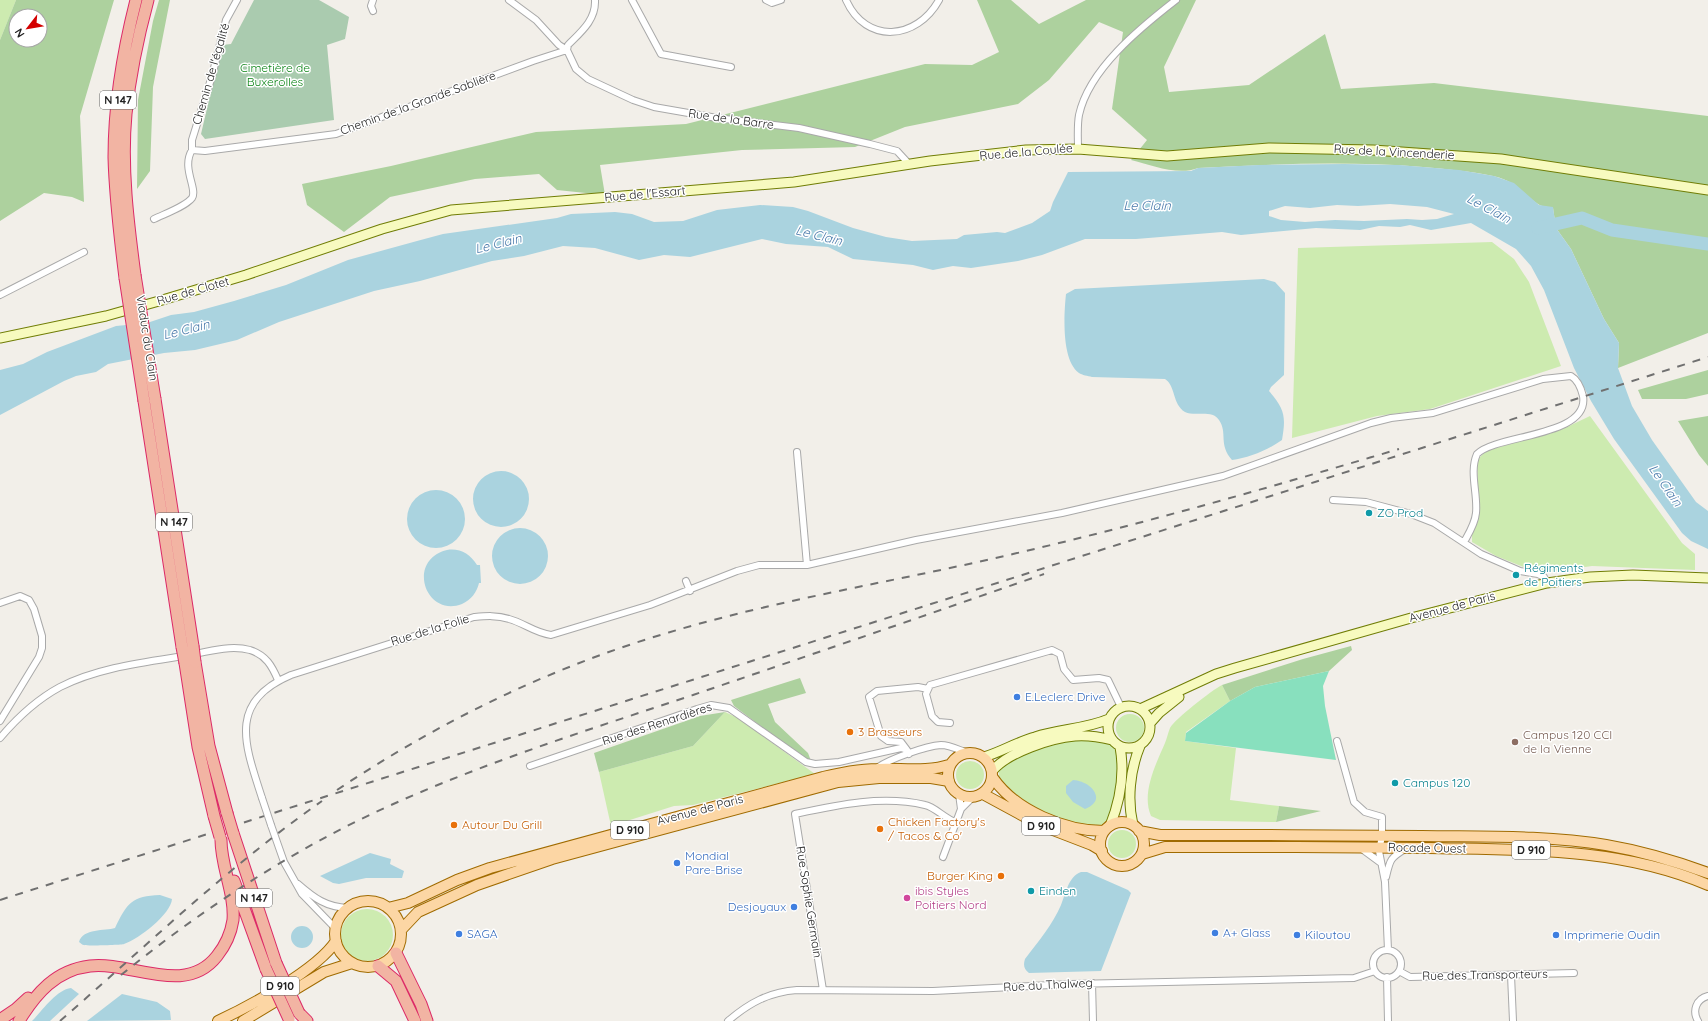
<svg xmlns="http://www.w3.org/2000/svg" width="1708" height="1021" font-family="Quicksand,sans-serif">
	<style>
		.grass { fill: #cdebb0 }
		.forest { fill: #add19e; fill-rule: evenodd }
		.cemetery { fill: #aacbaf }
		.pitch { fill: #88e0be }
		.water { fill: #aad3df; fill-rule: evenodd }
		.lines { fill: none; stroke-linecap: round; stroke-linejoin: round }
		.river { stroke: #aad3df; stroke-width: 13 }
		.minor-casing { stroke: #a9a9a9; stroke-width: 8 }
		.secondary-casing { stroke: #707d05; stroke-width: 11 }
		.primary-casing { stroke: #a06b00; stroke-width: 12 }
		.trunk-casing { stroke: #dc2a67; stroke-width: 13 }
		.minor { stroke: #fff; stroke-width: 6 }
		.secondary { stroke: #f7fabf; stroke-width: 9 }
		.primary { stroke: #fcd6a4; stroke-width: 10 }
		.trunk { stroke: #f2b4a3; stroke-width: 11 }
		.rail { stroke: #707070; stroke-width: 2; stroke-dasharray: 8 8; stroke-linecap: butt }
		.minor-bridge-casing { stroke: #a9a9a9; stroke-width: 8; stroke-linecap: butt }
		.trunk-bridge-casing { stroke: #dc2a67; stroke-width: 13; stroke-linecap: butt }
		.minor-bridge { stroke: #fff; stroke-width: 6 }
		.trunk-bridge { stroke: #f2b4a3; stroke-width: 11 }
		.culture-dot { fill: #0f9aa8; stroke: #fff; stroke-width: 1.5 }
		.shop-dot { fill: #3f7fe0; stroke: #fff; stroke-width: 1.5 }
		.food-dot { fill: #e8710a; stroke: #fff; stroke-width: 1.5 }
		.education-dot { fill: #8d6e63; stroke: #fff; stroke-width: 1.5 }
		.hotel-dot { fill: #d1479c; stroke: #fff; stroke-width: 1.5 }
		.labels { text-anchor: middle; stroke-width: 3; stroke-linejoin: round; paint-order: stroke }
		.shield { fill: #fff; stroke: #646464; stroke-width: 1 }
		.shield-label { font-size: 11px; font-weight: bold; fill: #222 }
		.park-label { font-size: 12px; fill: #0c8416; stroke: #fff }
		.street-label { font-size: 12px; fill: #222; stroke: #fff }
		.culture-label { font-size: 12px; fill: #0d838f; stroke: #fff; text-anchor: start }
		.shop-label { font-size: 12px; fill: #366cbe; stroke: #fff; text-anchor: start }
		.food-label { font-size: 12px; fill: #c56008; stroke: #fff; text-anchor: start }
		.education-label { font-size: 12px; fill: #785e54; stroke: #fff; text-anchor: start }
		.hotel-label { font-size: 12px; fill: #b23c85; stroke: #fff; text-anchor: start }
		.water-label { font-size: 13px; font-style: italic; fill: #4a7aab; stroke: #fff }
	</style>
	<rect width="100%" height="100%" fill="#f2efe9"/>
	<path class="grass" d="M0 0H16L0 40Z
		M1492 242 1514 259 1529 282 1561 366 1430 409 1377 416 1292 438 1298 248Z
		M1590 416 1682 543 1695 554V570L1592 566 1551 572 1531 570 1496 556 1472 542V533L1479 514 1477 463 1480 457 1486 451 1567 427Z
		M1222 685 1230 701 1186 732 1185 741 1236 748 1230 800 1279 806 1276 822 1160 820 1151 816C1141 793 1156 764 1165 743 1167 738 1168 733 1170 728 1175 719 1212 690 1222 685Z
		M725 712 738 718 815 774 693 805 674 806 611 826 599 772 693 746Z
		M1116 728a14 14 0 1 1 28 0a14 14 0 1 1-28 0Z
		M1074 740H1096L1111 744 1118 755 1117 788 1110 819 1103 825 1096 827 1066 822 1050 815 1017 797 999 780V769C1021 753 1048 746 1074 740Z
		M956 775a14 14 0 1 1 28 0a14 14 0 1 1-28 0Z
		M1108 844a14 14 0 1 1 28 0a14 14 0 1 1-28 0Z
		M341 935a26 26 0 1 1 52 0a26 26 0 1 1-52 0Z"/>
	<path class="forest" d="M16 0H114L80 116 84 202 72 197 44 193 0 221V40ZM16 16H40V40H16Z
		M159 0H170L153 87 150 171 137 189 138 100 153 21Z
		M977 0H1011L1039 24 1086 0H1196L1164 67 1169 92 1249 85 1325 34 1341 89 1434 83 1708 116V333L1618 368 1619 343 1604 319 1571 249 1556 228 1553 208C1549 207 1542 207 1538 204 1520 193 1517 181 1493 176 1470 171 1446 169 1423 167 1348 161 1273 164 1198 168 1178 176 1151 165 1131 160L1147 140 1112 109 1123 32 1099 22 1049 80 1018 104 905 127 855 147 742 150 600 165 605 195 557 190 539 174 475 179 390 197 344 232 307 205 302 184 391 166 536 132 686 124 925 64 972 65 999 52Z
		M1708 370V394L1686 399H1642L1638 390Z
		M1708 416V466L1699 455 1678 421Z
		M1351 646 1352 650 1329 671 1255 687 1230 701 1222 685 1303 659Z
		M800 678 806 693 768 704 775 722 808 753 811 761 803 758 734 706 731 700Z
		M725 712 693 746 599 772 594 753 700 716Z
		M1279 806 1321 811 1276 822Z"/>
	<path class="cemetery" d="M254 0H319L349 17 345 39 327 45 334 120 205 139 201 134 222 45 231 44Z"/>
	<path class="pitch" d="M1329 671 1323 686 1325 706 1336 760 1185 741 1186 733 1230 701 1255 687Z"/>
	<path class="water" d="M1344 164 1399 165 1459 170 1494 176 1514 183 1539 205 1553 207 1556 228 1571 249 1604 319 1619 343 1618 368 1632 406 1652 440 1696 502 1708 511V549L1691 541 1682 533 1614 439 1591 401 1574 368 1544 290 1531 266 1516 249 1471 223 1431 230 1410 225 1400 227 1379 226 1360 230 1316 228 1241 235 1222 232 1136 239H1085L1042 255 1018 261 971 268 953 266 933 270 913 265 853 259 828 247 786 244 762 239 690 257 664 255 639 260 595 248 563 246 524 256 492 261 420 281 374 291 279 322 237 340 195 350 164 353 108 364 96 372 76 376 64 381 0 415V370L23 364 47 352 116 326 147 323 171 315 194 312 234 301 286 285 348 260 417 241 443 234 557 218 571 214 615 212 632 214 654 222 683 221 717 210 760 205 793 207 808 211 853 228 886 237 912 241 957 239 964 235 997 232 1005 233 1032 223 1050 211 1053 202 1068 172 1191 171 1198 168 1259 165ZM1390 204 1427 207 1454 214 1437 219 1422 220 1407 219 1364 221 1335 220 1305 222 1281 220 1269 216V211L1285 206 1310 208 1337 205 1358 206Z
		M1264 279 1275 282 1285 293 1284 375 1271 387 1269 391C1285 409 1286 417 1282 440 1268 450 1249 458 1232 460 1218 444 1228 433 1219 420 1212 409 1195 417 1185 412 1172 404 1176 386 1165 379L1092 377C1088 376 1082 375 1079 373 1061 360 1064 314 1066 294L1075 289Z
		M473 499a28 28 0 1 1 56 0a28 28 0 1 1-56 0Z
		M407 519a29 29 0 1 1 58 0a29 29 0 1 1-58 0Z
		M492 556a28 28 0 1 1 56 0a28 28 0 1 1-56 0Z
		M447 550C460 548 470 554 477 565H480L481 583H479C477 592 471 600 462 604 425 618 406 560 447 550Z
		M1073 780C1091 781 1108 800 1085 809L1073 802 1066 793V786Z
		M370 853 391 859 390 864 404 871 402 878H366L339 884 333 883 320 876Z
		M1081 872H1087L1128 890 1131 893 1101 971 1029 973C1024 969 1023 965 1025 959 1038 942 1053 924 1061 905 1066 893 1068 877 1081 872Z
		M160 895 172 899C171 914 139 939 124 944 122 945 87 946 84 945 82 945 81 943 79 942 83 928 105 931 115 928 127 903 132 896 160 895Z
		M291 937a11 11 0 1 1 22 0a11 11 0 1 1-22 0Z
		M71 988 79 994 50 1021H32C42 1011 56 990 71 988Z
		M122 994 157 1002 170 1011 171 1020 87 1021Z"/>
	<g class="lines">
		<path class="river" d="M1538 228 1582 218 1612 230 1708 244"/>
		<g class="minor-casing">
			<path id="minor" d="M373 0 371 6 373 11
				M509 0 536 20 559 45 567 50
				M632 0 661 54 731 67
				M766 0 772 3 781 0
				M846 0C866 45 917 40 939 0
				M567 50 576 69 588 79 633 100 654 107 717 118 799 128 870 144 897 151 909 164
				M567 50 568 45C581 32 596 20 595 0
				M1078 149C1078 138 1077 126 1079 115 1089 69 1140 28 1176 0
				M192 150V140L212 76 226 20 237 0
				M154 219C164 214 185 207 192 198 198 189 181 168 192 150L205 151 336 134 533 61 567 50
				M0 295 84 252
				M1333 500 1366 502 1411 514 1434 523 1481 554 1520 571 1538 574 1544 577 1547 583
				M807 565 916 540 1062 513 1223 476 1371 423 1391 418 1433 413 1543 379 1571 376C1578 380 1581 388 1583 396 1590 437 1497 434 1477 454 1469 472 1478 494 1476 513 1475 524 1469 533 1464 542
				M686 581 690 591
				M0 603 20 596 29 600 34 609 42 636V648L39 657 0 721
				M950 723 938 722 932 716 926 694 930 685 1052 650 1060 654 1064 669 1073 680 1099 678 1108 680 1121 707
				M0 738C17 718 36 700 60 687 99 667 147 662 190 655 209 651 231 645 250 650 266 655 272 666 278 680
				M1337 741 1354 802 1365 812 1382 817V836L1379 851 1385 882 1388 950
				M907 750 901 742 888 741 881 736 869 697 877 691 918 687 928 689
				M530 766 697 709 711 705 729 708 806 762 815 764 839 762 901 748 907 750 909 754
				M877 768C889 759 926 746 941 745 949 745 957 749 965 752
				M262 798C245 745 227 702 291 675L474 617C486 616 497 615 509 619 524 623 535 633 551 635L650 605 737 571 759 565H807L797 452
				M961 809 973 797
				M271 825 284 862 302 894 336 929
				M1362 849 1381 863
				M943 857 961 809 959 794
				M1386 877C1390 860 1390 858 1405 849
				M298 884C314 898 326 907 348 908
				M1373 964a14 14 0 1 1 28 0a14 14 0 1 1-28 0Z
				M1399 971 1410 977 1574 973
				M1511 975 1513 1021
				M1387 977 1388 1021
				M1092 983 1093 1021
				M823 990 795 814C837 805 882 795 925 805 935 807 944 818 957 823
				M728 1021C749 1003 769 992 797 990L933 991 1071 984 1354 978 1375 971
				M1698 1021C1692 1011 1696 999 1708 996"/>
		</g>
		<g class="secondary-casing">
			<path id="secondary" d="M0 338 106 316 159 301 246 275 382 229 451 210 794 182 930 161 1026 150 1078 149 1167 156 1269 148 1373 150 1501 159 1708 190
				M1108 727a21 21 0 1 1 42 0a21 21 0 1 1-42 0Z
				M1140 709 1216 674 1235 668 1411 618 1547 583 1590 577 1633 575 1708 578
				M1151 722 1159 713 1179 697
				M984 757C1001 752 1017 742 1035 737 1059 729 1086 729 1109 719
				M993 770C1009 752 1051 738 1075 736 1087 735 1100 737 1112 740
				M1133 825C1127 800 1130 770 1140 746
				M1110 826C1120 801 1125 774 1120 747"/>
		</g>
		<g class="primary-casing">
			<path id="primary" d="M948 775a22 22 0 1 1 44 0a22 22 0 1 1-44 0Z
				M993 778C1016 811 1065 831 1104 831
				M983 794 1040 825 1092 845 1102 851
				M1100 844a22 22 0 1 1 44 0a22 22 0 1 1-44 0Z
				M1139 831 1160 835C1247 835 1335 835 1422 836 1483 837 1546 835 1606 845 1641 851 1675 861 1708 873
				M1142 854 1165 847C1253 847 1340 847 1428 848 1522 850 1620 847 1708 885
				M335 934a33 33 0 1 1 66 0a33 33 0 1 1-66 0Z
				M388 908 408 903 457 880 490 868 823 777C841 773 859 769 878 769 901 768 928 772 949 765
				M401 930 418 912 477 885 552 859 637 836 838 782 879 778H931L949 781
				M218 1021C250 1006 317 970 336 941
				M243 1021 324 972 352 963"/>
		</g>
		<g class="trunk-casing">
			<path id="trunk" d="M135 275C128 222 121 167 126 114 130 75 138 37 148 0
				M125 278C120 238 115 197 114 157 114 104 123 51 136 0
				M155 399 193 646
				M144 401 182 647
				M195 662 209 746 227 813
				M185 663 198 747 214 816
				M233 833 276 963
				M234 881 266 969
				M396 953 421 1004 427 1021
				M378 966 396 981 415 1021
				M300 1014 307 1021
				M0 1020 16 1009 28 998
				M19 1021C36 993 56 970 90 966 131 961 185 997 217 956 225 946 231 933 233 920 235 893 221 867 221 840"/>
		</g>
		<use href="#minor" class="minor"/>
		<use href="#secondary" class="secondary"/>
		<use href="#primary" class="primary"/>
		<use href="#trunk" class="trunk"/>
		<path class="rail" d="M337 790C439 722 549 668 667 633 780 599 898 581 1013 554 1143 524 1271 487 1399 449
			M0 900 1708 357
			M121 975C194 916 271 864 355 822 463 769 579 733 693 695 810 655 927 615 1044 574
			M60 1021C146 946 229 866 322 801"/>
		<g class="minor-bridge-casing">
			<path id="minor-bridge" d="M262 798 271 825"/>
		</g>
		<g class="trunk-bridge-casing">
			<path id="trunk-bridge" d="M135 275 155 399
				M125 278 144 401
				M193 646 195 662
				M182 647 185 663
				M227 813 233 833
				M214 816 220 837
				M276 963 299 1013
				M266 969 289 1019"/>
		</g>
		<use href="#minor-bridge" class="minor-bridge"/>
		<use href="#trunk-bridge" class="trunk-bridge"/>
	</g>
	<g class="culture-dot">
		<circle cx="1369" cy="513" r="4"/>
		<circle cx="1516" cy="575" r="4"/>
		<circle cx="1395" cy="783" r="4"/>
		<circle cx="1031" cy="891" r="4"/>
	</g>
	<g class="shop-dot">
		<circle cx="1017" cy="697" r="4"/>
		<circle cx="677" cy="863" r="4"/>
		<circle cx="794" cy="907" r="4"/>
		<circle cx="1215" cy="933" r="4"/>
		<circle cx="459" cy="934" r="4"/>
		<circle cx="1297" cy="935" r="4"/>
		<circle cx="1556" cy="935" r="4"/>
	</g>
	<g class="food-dot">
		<circle cx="850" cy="732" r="4"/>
		<circle cx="454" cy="825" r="4"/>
		<circle cx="880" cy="829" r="4"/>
		<circle cx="1001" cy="876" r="4"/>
	</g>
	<circle class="education-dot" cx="1515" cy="742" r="4"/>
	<circle class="hotel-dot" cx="907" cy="898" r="4"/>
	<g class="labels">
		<g class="shield">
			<rect x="100" y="91" width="36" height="18" rx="3"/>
			<rect x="156" y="513" width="36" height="18" rx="3"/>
			<rect x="1022" y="817" width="38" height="18" rx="3"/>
			<rect x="611" y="821" width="38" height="18" rx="3"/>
			<rect x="1512" y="841" width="38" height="18" rx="3"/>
			<rect x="236" y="889" width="36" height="18" rx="3"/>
			<rect x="261" y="977" width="38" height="18" rx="3"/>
		</g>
		<g class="shield-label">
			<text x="118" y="104">N 147</text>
			<text x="174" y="526">N 147</text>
			<text x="1041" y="830">D 910</text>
			<text x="630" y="834">D 910</text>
			<text x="1531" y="854">D 910</text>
			<text x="254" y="902">N 147</text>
			<text x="280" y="990">D 910</text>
		</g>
		<g class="park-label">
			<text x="275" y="72">Cimetière de<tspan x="275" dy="14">Buxerolles</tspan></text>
		</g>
		<g class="street-label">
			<text transform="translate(211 74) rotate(-74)" y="4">Chemin de l'égalité</text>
			<text transform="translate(418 103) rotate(-20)" y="4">Chemin de la Grande Sablière</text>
			<text transform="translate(731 119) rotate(8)" y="4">Rue de la Barre</text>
			<text transform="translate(1026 152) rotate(-5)" y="4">Rue de la Coulée</text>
			<text transform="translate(1394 152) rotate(3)" y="4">Rue de la Vincenderie</text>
			<text transform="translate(645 194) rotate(-5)" y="4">Rue de l'Essart</text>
			<text transform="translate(193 291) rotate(-16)" y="4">Rue de Clotet</text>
			<text transform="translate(147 338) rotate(81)" y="4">Viaduc du Clain</text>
			<text transform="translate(1452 607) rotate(-15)" y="4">Avenue de Paris</text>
			<text transform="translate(430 630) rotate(-17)" y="4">Rue de la Folie</text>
			<text transform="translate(657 724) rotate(-18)" y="4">Rue des Renardières</text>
			<text transform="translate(700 810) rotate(-15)" y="4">Avenue de Paris</text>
			<text transform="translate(1427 848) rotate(1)" y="4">Rocade Ouest</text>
			<text transform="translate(809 902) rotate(81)" y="4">Rue Sophie Germain</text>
			<text transform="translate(1485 975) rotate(-1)" y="4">Rue des Transporteurs</text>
			<text transform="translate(1048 985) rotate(-3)" y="4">Rue du Thalweg</text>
		</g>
		<g class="culture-label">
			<text x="1377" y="517">ZO Prod</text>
			<text x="1524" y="572">Régiments<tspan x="1524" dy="14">de Poitiers</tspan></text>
			<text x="1403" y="787">Campus 120</text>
			<text x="1039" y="895">Einden</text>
		</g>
		<g class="shop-label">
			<text x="1025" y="701">E.Leclerc Drive</text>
			<text x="685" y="860">Mondial<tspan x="685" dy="14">Pare-Brise</tspan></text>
			<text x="786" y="911" text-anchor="end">Desjoyaux</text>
			<text x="1223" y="937">A+ Glass</text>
			<text x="467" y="938">SAGA</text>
			<text x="1305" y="939">Kiloutou</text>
			<text x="1564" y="939">Imprimerie Oudin</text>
		</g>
		<g class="food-label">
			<text x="858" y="736">3 Brasseurs</text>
			<text x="888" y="826">Chicken Factory's<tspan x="888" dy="14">/ Tacos &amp; Co'</tspan></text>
			<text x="462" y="829">Autour Du Grill</text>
			<text x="993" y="880" text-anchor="end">Burger King</text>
		</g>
		<g class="education-label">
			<text x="1523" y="739">Campus 120 CCI<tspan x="1523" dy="14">de la Vienne</tspan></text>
		</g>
		<g class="hotel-label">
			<text x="915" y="895">ibis Styles<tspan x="915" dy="14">Poitiers Nord</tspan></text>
		</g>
		<g class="water-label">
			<text x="1147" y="210">Le Clain</text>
			<text transform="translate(1489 208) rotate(28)" y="5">Le Clain</text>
			<text transform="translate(819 235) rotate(14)" y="5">Le Clain</text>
			<text transform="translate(498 243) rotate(-14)" y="5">Le Clain</text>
			<text transform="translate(186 329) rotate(-14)" y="5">Le Clain</text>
			<text transform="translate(1666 485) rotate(55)" y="5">Le Clain</text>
		</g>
	</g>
	<g transform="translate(28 28) rotate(239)"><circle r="19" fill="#ffffff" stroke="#a7a7a7"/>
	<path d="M0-3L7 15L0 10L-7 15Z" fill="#d40000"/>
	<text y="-6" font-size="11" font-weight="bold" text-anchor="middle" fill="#222222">N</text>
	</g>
</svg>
